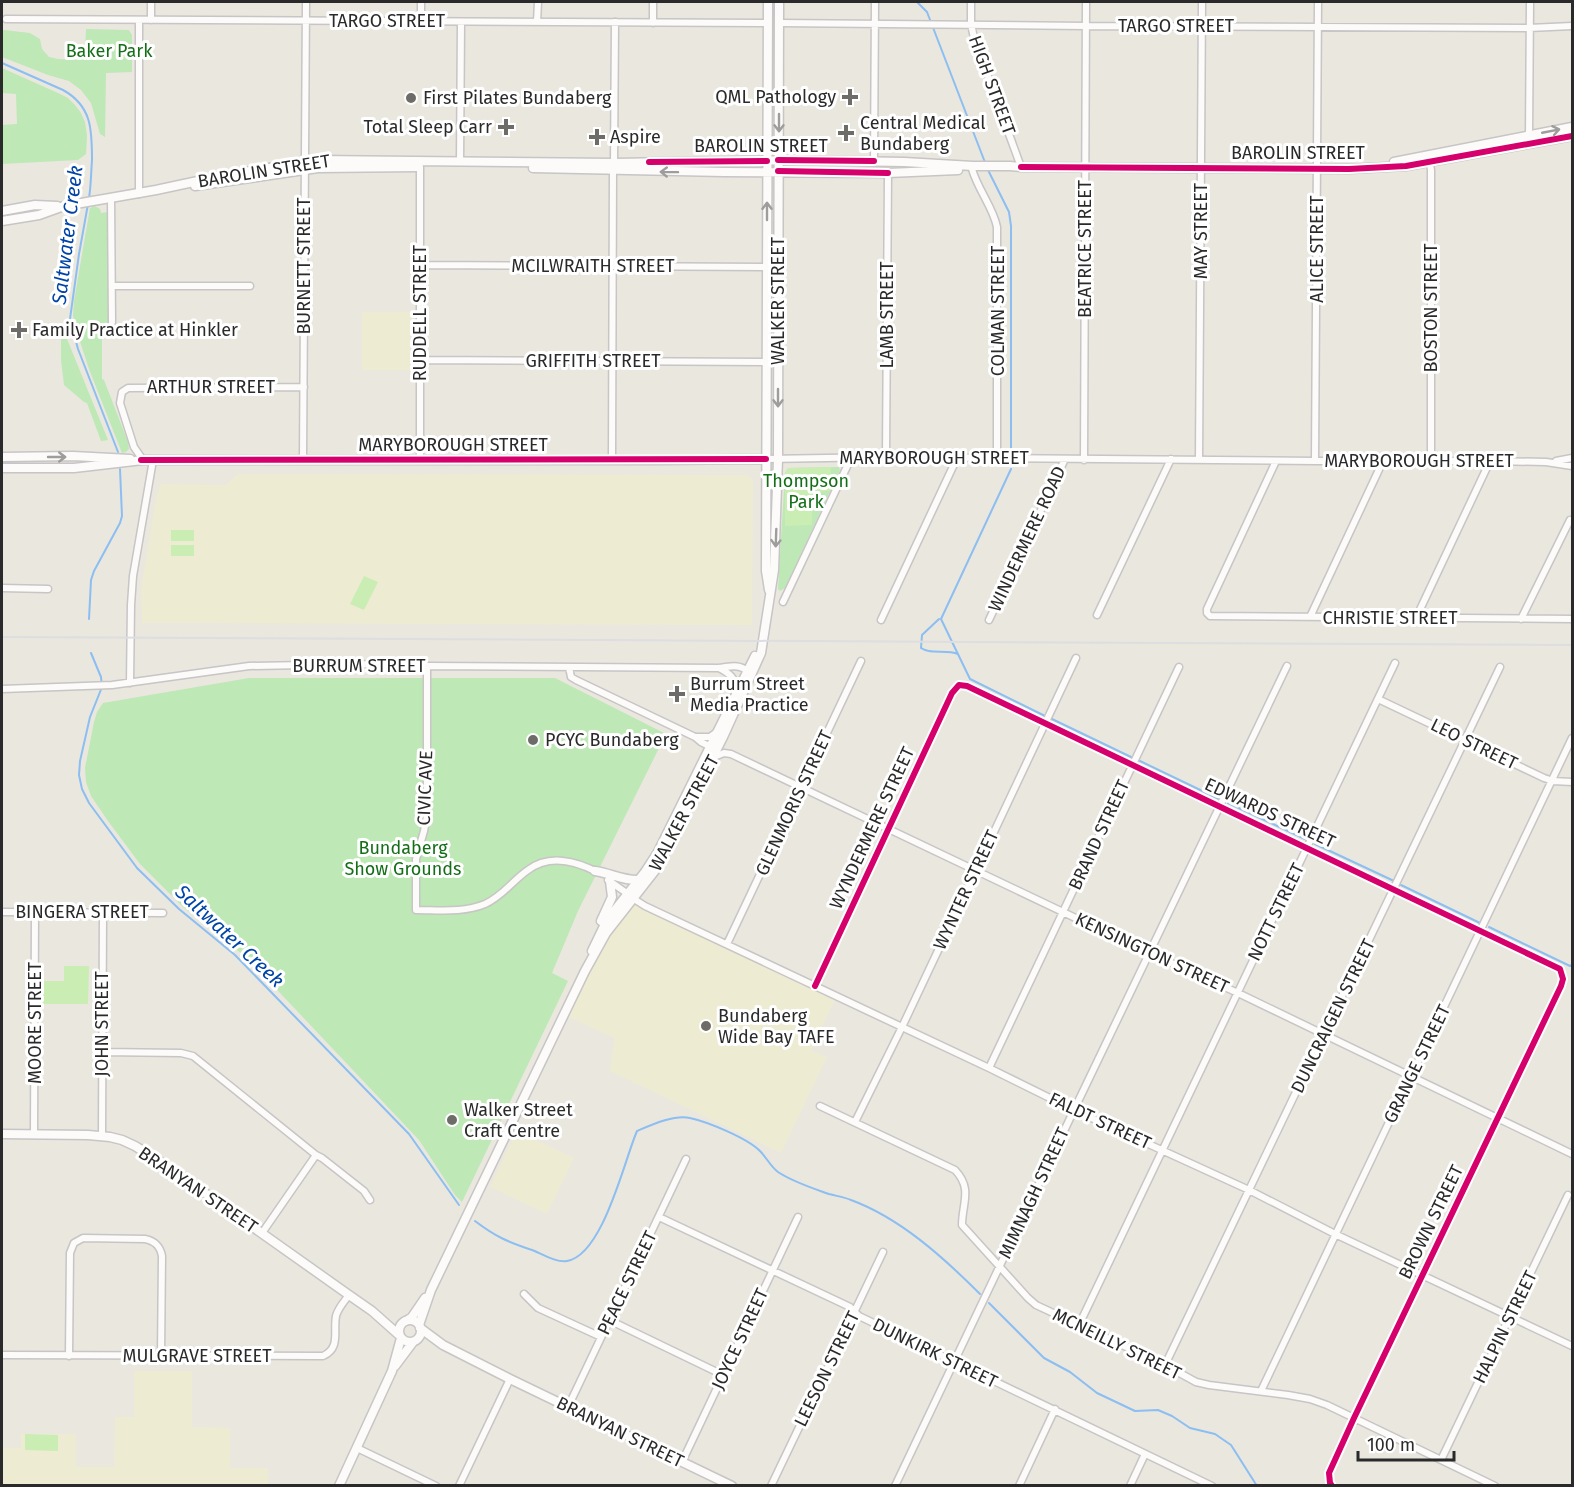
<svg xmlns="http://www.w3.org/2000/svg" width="1574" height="1487" font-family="'Fira Sans',sans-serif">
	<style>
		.education { fill: #eeebd3 }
		.green { fill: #bee8b5 }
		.pitch { fill: #c9edb2 }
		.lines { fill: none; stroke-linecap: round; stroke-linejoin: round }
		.stream { stroke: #8cbef1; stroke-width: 2 }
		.street-casing { stroke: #c7c5c5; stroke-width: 9 }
		.secondary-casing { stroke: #c7c5c5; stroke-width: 11 }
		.street { stroke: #fcfbfa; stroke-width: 6 }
		.secondary { stroke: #fcfbfa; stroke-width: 8 }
		.rail { stroke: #dedddf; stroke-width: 2 }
		.cycleway-casing { stroke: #fff; stroke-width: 10 }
		.cycleway { stroke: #d6006c; stroke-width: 6 }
		.oneway { stroke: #9e9d9c }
		.poi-dot { fill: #6d6c69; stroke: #fff; stroke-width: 2 }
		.labels { text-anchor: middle; stroke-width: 6; stroke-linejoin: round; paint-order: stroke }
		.street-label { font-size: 18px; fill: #2a2a2a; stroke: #fff }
		.park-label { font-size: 18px; fill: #146e18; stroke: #fff }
		.poi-label { font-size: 18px; fill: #2a2a2a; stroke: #fff; text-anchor: start }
		.water-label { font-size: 20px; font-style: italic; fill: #0144a7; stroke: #fff }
	</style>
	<rect width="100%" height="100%" fill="#eae7df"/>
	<path class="education" d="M362 312H410V370H362Z
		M238 474 748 475 753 480 752 625 142 623 141 590 157 494 161 484 226 485Z
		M634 900 836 997 811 1050 827 1057 781 1153 610 1071 614 1038 564 1015 607 934Z
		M517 1131 574 1158 547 1214 490 1187Z
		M134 1371H192V1427L230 1428V1468H268V1485L2 1486V1448H21V1434H76V1467H114L115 1417H134Z"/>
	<path class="green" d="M86 29 129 30 132 35V72L106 73 105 137 100 134 91 103 81 90 69 81 48 75 2 57V30H4L30 33 40 39 42 49 49 57 58 59 78 60 85 54Z
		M2 68 58 93 68 98 75 105 81 113 85 122 87 136 86 154 78 160 2 164V125L17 124 16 94 2 93Z
		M95 206 100 209 101 213 108 212V330H102V379L104 380 128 442 129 449 126 452 122 453 89 369 75 326 73 315 74 301 90 208Z
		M65 334 108 440 101 441 87 403 84 402 64 385 61 360V335Z
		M839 467 840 470 785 588 780 591 778 589 785 473 788 468Z
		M249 678H555L666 734 578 911 552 973 568 981 462 1202 455 1195 419 1140 247 958 183 907 140 864 108 821 91 796 86 782 85 768 94 722 97 712 103 703Z"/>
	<path class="pitch" d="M831 467 830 491 813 492 812 525 785 526V473L788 468Z
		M171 530H194V541H171Z
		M171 545H194V556H171Z
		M364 576 378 582 364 610 350 604Z
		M64 966H89L88 1004H40V981H64Z
		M25 1434 58 1435V1451L25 1450Z"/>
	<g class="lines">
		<path class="stream" d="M917 2 927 12 986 165
			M2 63 63 90C92 106 92 130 92 160 91 173 91 186 89 198
			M988 170 1009 212 1011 226V450
			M88 204 79 254 70 319 78 349 118 452
			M1011 469 941 619 970 679 1045 716
			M89 619 91 580 94 571 120 523 122 516 120 469
			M939 619 922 635 921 648C931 655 946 649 958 654
			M91 653 101 677 102 687 90 717 80 761 79 775 82 789 89 803 137 868 179 909 235 955 409 1134 459 1205
			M1052 719 1131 757
			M1140 761 1219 799
			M1228 803 1305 839
			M1315 844 1394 881
			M1401 885 1480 923
			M1489 927 1570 966 1572 965
			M475 1221C496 1237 508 1242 532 1250 542 1254 557 1263 567 1261 603 1255 624 1161 637 1131 651 1125 675 1114 690 1118 708 1122 747 1138 760 1151 766 1157 771 1167 778 1172 793 1182 812 1188 829 1194 836 1196 844 1197 851 1200 900 1218 943 1257 980 1294
			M989 1303 1044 1358 1070 1372 1097 1393 1135 1411 1158 1410 1172 1416 1190 1428 1215 1434 1231 1445 1257 1486"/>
		<g class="street-casing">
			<path id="street" d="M971 2V24L974 38 1021 167
				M6 19 768 23
				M151 20V2
				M421 21V2
				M537 22 538 2
				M653 23V2
				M779 23 1086 26 1529 28 1572 26
				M1529 135 1530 2
				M1429 159 1431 170V461
				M874 161 875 2
				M460 162 461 22
				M614 163 615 22
				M972 169C978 190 993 207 997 227V458
				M139 194V20
				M111 198 112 322
				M420 265 767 267
				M113 286H250
				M420 360 766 362
				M886 457 888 173
				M303 459 306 2
				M766 459 886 457 1315 461H1490L1546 462 1572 466
				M143 460 134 447 120 403 122 392 128 388 304 387
				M420 460V167
				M612 460 613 170
				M1084 460 1086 2
				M1199 460 1202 2
				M1276 461 1207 609V613L1210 616 1572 619
				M1315 461 1318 2
				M1556 461 1572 458
				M2 588 48 589
				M783 602 851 458
				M1097 615 1171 459
				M1310 617 1383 461
				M1416 618 1490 461
				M1521 619 1570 520
				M881 620 957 458
				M989 620 1065 459
				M427 666V816L424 831 416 859V910C439 910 463 913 485 904 503 896 512 881 528 870 549 854 576 861 597 872
				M569 667 571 677 576 680 695 737 701 742 711 747 714 746
				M719 668C729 673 736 678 737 691
				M130 683 131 605 133 576 153 460
				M2 689 112 685 249 666 354 664 427 666 719 668C730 666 740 664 749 672
				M1378 699 1544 778 1553 781 1572 782
				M696 737H710L717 732
				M714 757 724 753 731 754 1149 953 1238 993 1572 1154
				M608 880 628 894
				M634 899 645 906 989 1068 1074 1110 1249 1190 1335 1234 1572 1346
				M2 912 163 913
				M727 944 861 661
				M815 986 952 693 959 685 967 686 1560 969 1563 979 1561 986 1354 1418 1329 1473 1330 1483 1332 1486
				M102 1052 181 1053 193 1056 316 1155 322 1158 364 1191 370 1200
				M989 1068 1179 667
				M820 1106 955 1170C973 1189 962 1203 962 1225L1028 1298 1036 1305 1165 1365 1196 1382 1209 1385 1288 1395 1310 1399 1327 1405 1495 1486
				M855 1122 902 1027 1076 658
				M34 1134 35 912
				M102 1136 103 912
				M659 1217 850 1307 859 1316 1212 1486
				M262 1233 316 1155
				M524 1294 538 1308 601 1337
				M609 1320 723 1375
				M1079 1325 1395 663
				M2 1355 323 1356C341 1348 333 1331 336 1316 338 1308 344 1302 349 1295
				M69 1356 70 1253 74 1243 83 1238 145 1239C155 1241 160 1246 162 1256L161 1356
				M1165 1365 1500 667
				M1261 1391 1572 738
				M568 1407 686 1159
				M357 1448 436 1486
				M1441 1460 1568 1195
				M682 1462 798 1217
				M459 1486 510 1379
				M771 1486 883 1252
				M895 1486 1074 1110 1287 666
				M1019 1486 1055 1409
				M1130 1486 1145 1454"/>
		</g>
		<g class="secondary-casing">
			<path id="secondary" d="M768 2 766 571 769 590
				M1394 162 1572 127
				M533 168 724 172 888 173 958 170
				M195 186 318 168 418 167
				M2 211 35 205 57 206
				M2 221 39 215 64 206 156 190 226 175 318 160 614 163 788 160 904 162 973 166H1010L1021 167 1349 169 1406 166 1572 136
				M2 457 73 456 130 459
				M2 468H74L143 460H658L766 459
				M595 871C610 873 624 881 639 880
				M601 921 612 897 610 881
				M592 951 607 920 645 872 658 852 755 656
				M2 1134 88 1135 110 1137 122 1140 135 1146 164 1164 349 1295 372 1311 399 1335
				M399 1331a11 11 0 1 1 22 0a11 11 0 1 1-22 0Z
				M406 1321 412 1317 425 1298
				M419 1325 431 1290 585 971 606 933 657 868 723 737 761 653 774 570 778 459 779 2
				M420 1328 443 1345 510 1379 732 1486
				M395 1366 413 1342
				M339 1486 392 1371 401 1338"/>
		</g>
		<use href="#street" class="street"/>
		<use href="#secondary" class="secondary"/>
		<path class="rail" d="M2 637 1572 645"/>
		<g class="cycleway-casing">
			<path id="cycleway" d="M778 160 874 161
				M649 162 767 161
				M1021 167 1349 169 1406 166 1572 136
				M778 171 888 173
				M141 460 766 459
				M815 986 952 693 959 685 967 686 1560 969 1563 979 1561 986 1354 1418 1329 1473 1330 1483 1332 1486"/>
		</g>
		<use href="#cycleway" class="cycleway"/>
	</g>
	<defs><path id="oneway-shaft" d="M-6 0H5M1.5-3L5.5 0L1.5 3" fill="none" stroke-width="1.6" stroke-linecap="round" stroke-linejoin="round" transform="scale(1.5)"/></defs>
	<g class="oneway">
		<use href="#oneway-shaft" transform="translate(779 123) rotate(90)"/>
		<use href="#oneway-shaft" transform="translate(1551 131) rotate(-11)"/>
		<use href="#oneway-shaft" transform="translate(669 172) rotate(-179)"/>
		<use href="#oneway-shaft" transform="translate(767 211) rotate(-90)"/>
		<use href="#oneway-shaft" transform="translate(778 398) rotate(90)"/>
		<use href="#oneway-shaft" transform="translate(57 457)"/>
		<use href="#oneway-shaft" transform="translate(776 538) rotate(92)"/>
	</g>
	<g class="poi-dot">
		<path d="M847 88h6v6h6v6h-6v6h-6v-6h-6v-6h6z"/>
		<circle cx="411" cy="98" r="6"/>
		<path d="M503 118h6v6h6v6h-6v6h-6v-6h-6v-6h6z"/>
		<path d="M843 124h6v6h6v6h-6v6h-6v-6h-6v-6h6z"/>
		<path d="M594 128h6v6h6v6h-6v6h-6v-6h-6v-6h6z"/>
		<path d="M16 321h6v6h6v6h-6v6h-6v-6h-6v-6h6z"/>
		<path d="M674 685h6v6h6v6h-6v6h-6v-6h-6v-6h6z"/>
		<circle cx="533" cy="740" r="6"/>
		<circle cx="706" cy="1026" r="6"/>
		<circle cx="452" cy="1120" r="6"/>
	</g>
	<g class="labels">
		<g class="street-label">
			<text x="387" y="27">TARGO STREET</text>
			<text x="1176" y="32">TARGO STREET</text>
			<text transform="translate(992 85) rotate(70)" y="6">HIGH STREET</text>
			<text x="761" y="152">BAROLIN STREET</text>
			<text x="1298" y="159">BAROLIN STREET</text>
			<text transform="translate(264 171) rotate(-9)" y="6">BAROLIN STREET</text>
			<text transform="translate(1201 231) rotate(-90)" y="6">MAY STREET</text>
			<text transform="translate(1085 249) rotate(-90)" y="6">BEATRICE STREET</text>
			<text transform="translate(1317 249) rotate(-90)" y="6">ALICE STREET</text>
			<text transform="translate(304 266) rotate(-90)" y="6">BURNETT STREET</text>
			<text x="593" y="272">MCILWRAITH STREET</text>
			<text transform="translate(778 301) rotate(-90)" y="6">WALKER STREET</text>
			<text transform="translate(1431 308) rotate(-90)" y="6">BOSTON STREET</text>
			<text transform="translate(998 311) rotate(-90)" y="6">COLMAN STREET</text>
			<text transform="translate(420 313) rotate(-90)" y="6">RUDDELL STREET</text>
			<text transform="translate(887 315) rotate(-90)" y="6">LAMB STREET</text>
			<text x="593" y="367">GRIFFITH STREET</text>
			<text x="211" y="393">ARTHUR STREET</text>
			<text x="453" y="451">MARYBOROUGH STREET</text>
			<text x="934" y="464">MARYBOROUGH STREET</text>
			<text x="1419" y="467">MARYBOROUGH STREET</text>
			<text transform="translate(1027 539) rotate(-65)" y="6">WINDERMERE ROAD</text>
			<text x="1390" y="624">CHRISTIE STREET</text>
			<text x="359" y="672">BURRUM STREET</text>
			<text transform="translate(1474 744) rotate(26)" y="6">LEO STREET</text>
			<text transform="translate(425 788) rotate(-88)" y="6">CIVIC AVE</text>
			<text transform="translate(794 803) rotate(-65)" y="6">GLENMORIS STREET</text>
			<text transform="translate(684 813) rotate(-62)" y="6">WALKER STREET</text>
			<text transform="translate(1270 813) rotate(25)" y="6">EDWARDS STREET</text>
			<text transform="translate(872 828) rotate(-65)" y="6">WYNDERMERE STREET</text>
			<text transform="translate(1099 835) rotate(-65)" y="6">BRAND STREET</text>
			<text transform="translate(966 890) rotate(-65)" y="6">WYNTER STREET</text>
			<text x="82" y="918">BINGERA STREET</text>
			<text transform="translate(1276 912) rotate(-64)" y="6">NOTT STREET</text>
			<text transform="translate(1152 953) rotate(25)" y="6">KENSINGTON STREET</text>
			<text transform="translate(1333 1016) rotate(-64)" y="6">DUNCRAIGEN STREET</text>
			<text transform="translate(35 1023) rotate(-90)" y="6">MOORE STREET</text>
			<text transform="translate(102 1024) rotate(-90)" y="6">JOHN STREET</text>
			<text transform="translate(1417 1064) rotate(-64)" y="6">GRANGE STREET</text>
			<text transform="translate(1100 1121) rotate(25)" y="6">FALDT STREET</text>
			<text transform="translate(198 1190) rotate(34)" y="6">BRANYAN STREET</text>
			<text transform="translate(1034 1193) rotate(-65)" y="6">MIMNAGH STREET</text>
			<text transform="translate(1431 1222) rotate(-64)" y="6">BROWN STREET</text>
			<text transform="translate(627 1283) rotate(-64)" y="6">PEACE STREET</text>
			<text transform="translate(1505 1327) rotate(-64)" y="6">HALPIN STREET</text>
			<text transform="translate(740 1339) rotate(-65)" y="6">JOYCE STREET</text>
			<text transform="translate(1117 1344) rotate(26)" y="6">MCNEILLY STREET</text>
			<text transform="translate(935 1353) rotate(26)" y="6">DUNKIRK STREET</text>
			<text x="197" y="1362">MULGRAVE STREET</text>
			<text transform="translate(827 1369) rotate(-64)" y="6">LEESON STREET</text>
			<text transform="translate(620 1432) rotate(26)" y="6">BRANYAN STREET</text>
		</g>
		<g class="park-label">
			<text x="109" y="57">Baker Park</text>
			<text x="806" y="487">Thompson<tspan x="806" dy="21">Park</tspan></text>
			<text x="403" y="854">Bundaberg<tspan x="403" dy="21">Show Grounds</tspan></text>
		</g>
		<g class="poi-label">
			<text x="836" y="103" text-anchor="end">QML Pathology</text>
			<text x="423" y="104">First Pilates Bundaberg</text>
			<text x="860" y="129">Central Medical<tspan x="860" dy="21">Bundaberg</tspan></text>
			<text x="492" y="133" text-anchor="end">Total Sleep Carr</text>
			<text x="610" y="143">Aspire</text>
			<text x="32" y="336">Family Practice at Hinkler</text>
			<text x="690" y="690">Burrum Street<tspan x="690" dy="21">Media Practice</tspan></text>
			<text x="545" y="746">PCYC Bundaberg</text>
			<text x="718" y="1022">Bundaberg<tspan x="718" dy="21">Wide Bay TAFE</tspan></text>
			<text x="464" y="1116">Walker Street<tspan x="464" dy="21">Craft Centre</tspan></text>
		</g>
		<g class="water-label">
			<text transform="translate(67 235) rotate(-83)" y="7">Saltwater Creek</text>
			<text transform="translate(230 936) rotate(43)" y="7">Saltwater Creek</text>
		</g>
	</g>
	<rect width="1574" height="1487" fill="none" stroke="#2a2a2a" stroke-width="6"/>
	<path d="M1358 1451v9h96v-9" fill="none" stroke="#2a2a2a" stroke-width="3"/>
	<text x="1367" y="1451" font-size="18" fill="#2a2a2a" stroke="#ffffff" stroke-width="4.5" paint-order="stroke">100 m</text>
</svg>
